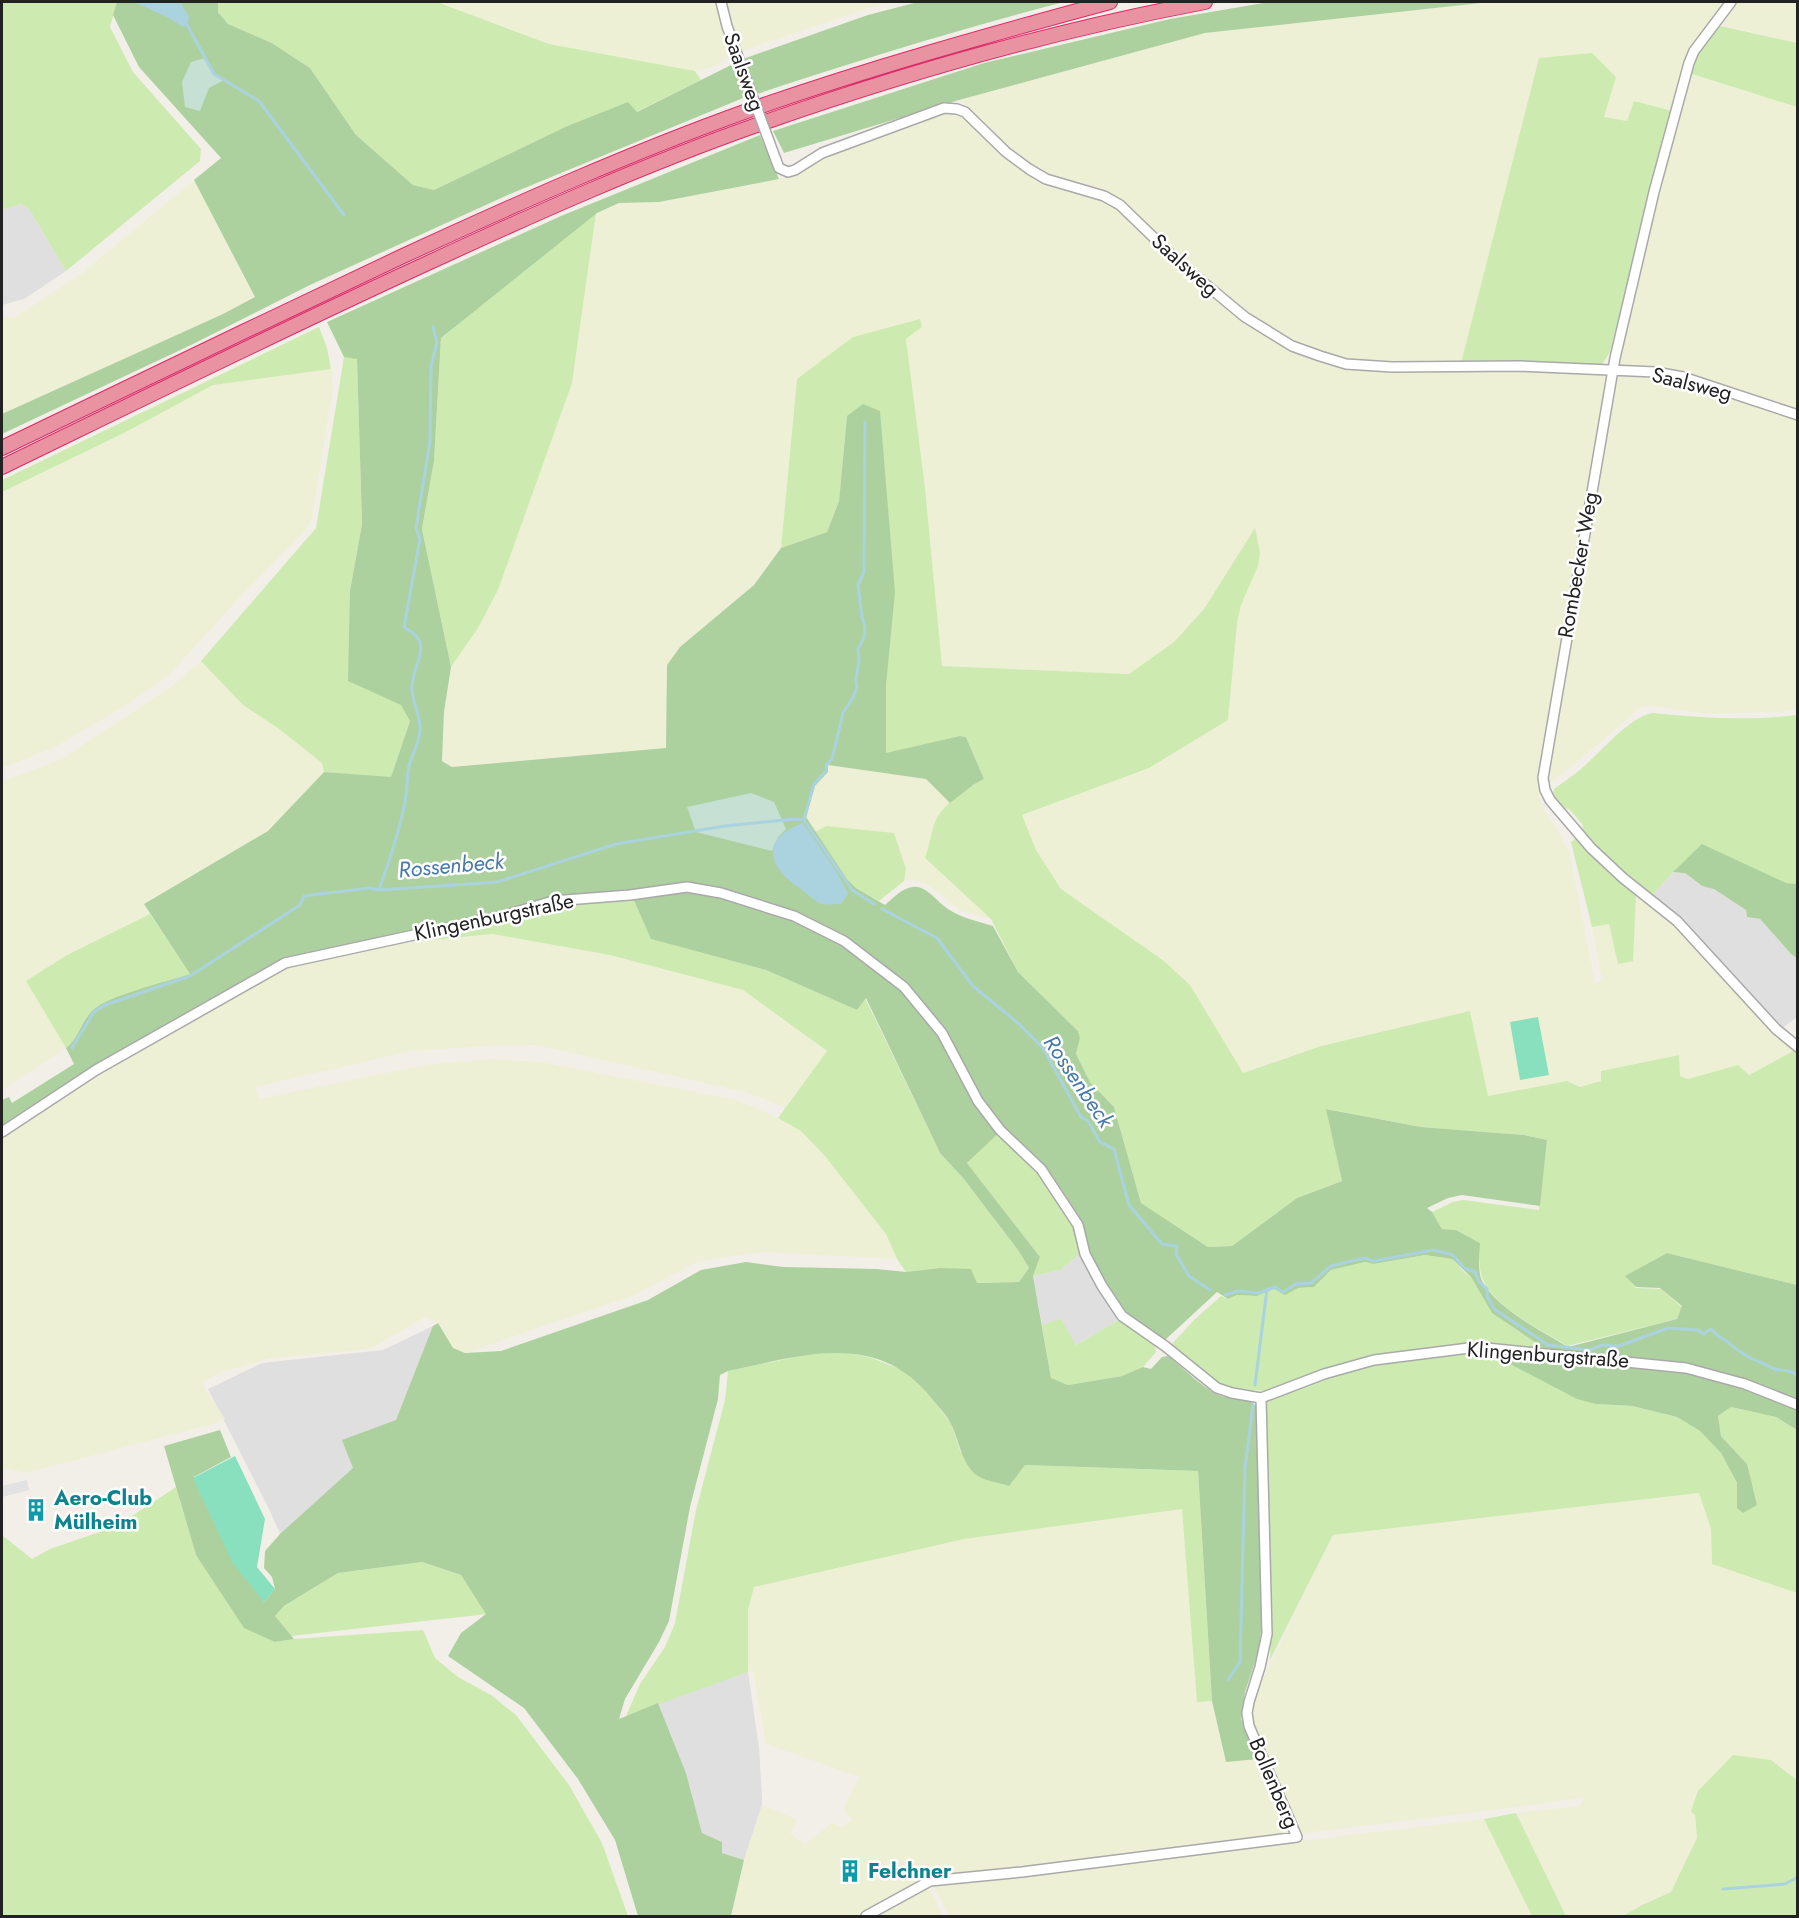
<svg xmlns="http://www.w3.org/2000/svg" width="1799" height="1918" font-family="Jost,sans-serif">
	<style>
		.residential { fill: #e0dfdf }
		.farmland { fill: #eef0d5 }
		.grass { fill: #cdebb0 }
		.forest { fill: #add19e }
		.wetland { fill: #c6e0d4 }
		.pitch { fill: #88e0be }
		.parking { fill: #e2e2e2 }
		.water { fill: #aad3df }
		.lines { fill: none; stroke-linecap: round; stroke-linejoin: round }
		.stream { stroke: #aad3df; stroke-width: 3 }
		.minor-casing { stroke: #a9a9a9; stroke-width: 12 }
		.highway-casing { stroke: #dc2a67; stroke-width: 16 }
		.minor { stroke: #fff; stroke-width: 9 }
		.highway { stroke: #e892a2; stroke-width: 14 }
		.minor-bridge-casing { stroke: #a9a9a9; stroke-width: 12; stroke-linecap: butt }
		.minor-bridge { stroke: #fff; stroke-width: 9 }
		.labels { text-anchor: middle; stroke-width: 5; stroke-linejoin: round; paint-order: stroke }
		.street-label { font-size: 21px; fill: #222; stroke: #fff }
		.culture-label { font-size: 21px; font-weight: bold; fill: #0d838f; stroke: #fff; text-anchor: start }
		.water-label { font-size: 22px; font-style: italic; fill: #4a7aab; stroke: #fff }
	</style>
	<rect width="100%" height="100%" fill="#f2efe9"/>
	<path class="residential" d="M21 204 29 209 66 271 24 299 2 305V210Z
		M1673 872 1685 873 1701 886 1714 888 1746 910 1747 917 1760 919 1792 955 1797 958V1017L1780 1030 1707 951 1688 925 1652 896Z
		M1081 1253 1120 1319 1076 1345 1061 1320 1042 1325 1033 1276 1060 1270Z
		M433 1326 460 1388 286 1547 269 1509 208 1389 262 1363 383 1350Z
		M748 1672 759 1748 762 1798V1805L744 1860 722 1853V1842L702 1833 686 1773 658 1703Z"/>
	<path class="farmland" d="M437 2H887L732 54 715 66 695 71 549 44Z
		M1490 2H1797V43L1710 22 1689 49 1672 111 1627 121 1604 117 1461 363 1522 370 1600 373 1610 384 1623 375 1619 363 1689 73 1797 107V709L1778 712 1732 713H1700L1653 706 1640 708 1575 764 1551 782 1547 779 1570 638 1562 637 1539 769V795L1543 809 1557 829 1570 855 1595 983 1602 981 1592 927 1609 924 1618 963 1636 894 1680 929 1701 957 1795 1050 1749 1075 1738 1065 1688 1079 1680 1076 1678 1055 1601 1071V1081L1580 1087 1567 1081 1487 1096 1471 1011 1321 1046 1242 1073 1190 985 1164 961 1061 889 1036 850 1022 815 1149 768 1228 720 1237 623 1241 605 1258 566 1255 529 1204 609 1174 642 1129 674 942 666 925 488 906 339 922 327 797 379 781 548 754 585 680 647 667 665V748L452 767 442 761 444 712 451 667 478 628 498 590 572 383 596 213 619 203 659 202 793 176 827 156 931 117 953 113 963 116 965 105 959 100 1205 33Z
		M194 180 255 297 223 314 2 414V316L14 318 82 273Z
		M331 369 333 388 312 517 306 530 240 597 168 676 123 707 55 747 2 768V492L124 433 213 385Z
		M201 661 243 705 279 729 322 763 324 772 268 831 144 904 150 914 67 955 27 981 66 1048 2 1090V781L60 760 172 686Z
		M828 765 926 779 950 803 936 820 925 858 991 919 961 911 928 885 914 880 904 881 906 869 826 826 815 832 806 817 815 786 828 772Z
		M492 934 610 955 743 990 827 1052 785 1107 745 1092 536 1045 483 1046 411 1051 255 1087 259 1099 424 1065 489 1059 541 1062 737 1100 778 1118 801 1131 825 1155 886 1234 897 1259 761 1252 699 1261 632 1296 465 1353 453 1348 438 1323 425 1317 370 1349 271 1358 221 1372 204 1381V1388L225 1419 213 1424 25 1473 2 1467V1137L101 1072 287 966 391 944Z
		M1699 1493 1711 1529 1712 1564 1797 1593V1780L1771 1760 1695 1814 1697 1838 1671 1892 1642 1905 1623 1916H1566L1516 1813 1579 1806 1585 1797 1511 1808 1207 1845 1210 1852 1484 1819 1532 1916H949L934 1886 985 1880 927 1879 858 1916H731L744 1860 762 1805 797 1819 790 1833 805 1844 832 1823 842 1827 852 1820 843 1808 859 1777 766 1744 753 1671 748 1672V1610L754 1587 964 1539 1183 1509 1197 1702 1212 1701 1226 1761 1258 1759 1267 1758 1251 1719 1255 1695 1333 1535Z
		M929 1888 943 1916H876Z"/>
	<path class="grass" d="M2 2H117L110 27 133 72 201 149 200 161 66 271 29 209 21 204 2 210Z
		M218 2H437L549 44 695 71 701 80 636 112 565 127 434 190 413 185 356 135 310 68 272 43 228 24 218 12Z
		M1716 25 1797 43V107L1689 73 1698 52Z
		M1592 53 1616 77 1604 117 1627 121 1634 101 1672 111 1610 352 1601 366 1521 361 1461 363 1539 58Z
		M596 213 572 383 498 590 478 628 451 667 422 529 434 461 441 338Z
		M920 319 922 327 906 339 925 488 942 666 1129 674 1174 642 1204 609 1255 528 1260 552 1258 566 1241 605 1237 623 1228 720 1149 768 1022 815 1036 850 1061 889 1164 961 1190 985 1243 1073 1321 1046 1470 1011 1488 1096 1567 1081 1580 1087 1601 1081V1071L1679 1055 1680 1076 1688 1079 1738 1065 1749 1075 1795 1050 1798 1052 1797 1285 1667 1253 1626 1276 1636 1288 1661 1289 1682 1307 1677 1319 1567 1346C1542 1330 1495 1308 1483 1280 1478 1269 1480 1255 1480 1243L1456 1230 1442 1229 1432 1212 1453 1202 1463 1200 1539 1210 1547 1140 1524 1135 1421 1127 1327 1109 1342 1181 1297 1198 1232 1246 1208 1247 1141 1203 1114 1107 1090 1082 1076 1054 1080 1038 1078 1031 1018 972 991 919 925 858C929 847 931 833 935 822 943 804 967 788 984 779L966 737 960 736 886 754V685L847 416 839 501 827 532 781 548 797 379 853 337Z
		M319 327 327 348 331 369 213 385 124 433 2 492V480Z
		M344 357 357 358 362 524 350 591 410 721 391 778 324 772 322 763 279 729 243 705 201 661 316 528Z
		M1652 713C1701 718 1749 721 1797 715V884L1673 872 1652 896 1624 875 1582 831 1583 825 1569 809 1562 808 1553 796 1554 789C1563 782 1573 776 1581 769 1601 752 1628 718 1652 713Z
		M826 826 894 833 906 869 904 881 879 901 856 888 847 879 815 832Z
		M1577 837 1636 894 1633 961 1618 964 1609 924 1592 927 1571 842Z
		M634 898 652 939 766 970 857 1010 865 998 940 1153 963 1178 1018 1250 1029 1268 1019 1282 976 1283 939 1268 906 1272 897 1259 886 1234 825 1156 801 1131 778 1118 827 1051 743 990 610 955 492 934 421 941 422 936 554 904Z
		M150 914 190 974C166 982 110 995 93 1010 81 1020 79 1038 66 1048L26 981 67 955Z
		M997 1134 1037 1171 1075 1228 1081 1253 1060 1270 1033 1276 1040 1257 967 1163Z
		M1425 1255 1452 1259 1465 1273 1471 1277 1492 1313 1545 1349 1487 1344 1596 1404 1632 1406 1677 1417 1700 1431 1721 1453 1737 1483V1508L1747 1464 1721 1436 1718 1416 1731 1407 1776 1417 1797 1430V1593L1712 1564 1711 1529 1699 1493 1333 1535 1270 1660 1272 1610 1266 1391 1224 1388 1170 1346 1195 1319 1221 1296 1228 1299 1237 1295 1257 1296 1274 1289 1285 1294 1298 1288 1314 1287 1331 1270 1365 1262 1375 1264Z
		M1061 1319 1076 1345 1120 1319 1155 1343 1156 1352 1143 1367 1122 1376 1068 1385 1051 1378 1042 1325Z
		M843 1352 869 1357 902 1370 919 1383 951 1423 961 1453 1024 1465 1198 1471 1212 1701 1197 1702 1182 1509 964 1539 754 1587 748 1610V1672L626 1716 640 1684 665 1647 675 1623 696 1510 725 1400 728 1371 810 1354Z
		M176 1487 196 1555 275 1642 294 1639 423 1630 435 1658 458 1677 491 1695 516 1715 569 1785 602 1843 628 1916H2V1535L32 1559 50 1549 117 1526Z
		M422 1562 461 1575 487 1614 291 1636 275 1616 284 1606 338 1573Z
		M1733 1755 1771 1760 1797 1780V1916H1623L1642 1905 1671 1892 1697 1838 1695 1815 1691 1811 1698 1791Z
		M1516 1813 1566 1916H1532L1484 1819Z"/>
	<path class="forest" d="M117 2H218V12L228 24 272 43 310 68 356 135 413 185 434 190 565 127 628 102 637 112 735 63 748 96 510 194 310 285 193 344 2 434V414L223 314 255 297 194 180 221 158 139 67 113 15Z
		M918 2H1064C960 29 859 60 757 94L743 59 868 15Z
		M1269 2H1490L1205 33 959 100 784 153 773 131 984 63 1170 19Z
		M760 135 779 179 659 202 619 203 597 213 441 338 434 461 422 529 451 667 444 712 442 761 452 767 666 748 667 665 680 647 754 585 781 548 827 532 839 501 847 416 863 404 880 411 895 592 886 685V753L960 736 966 737 984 779 973 785 950 803 926 779 828 765V772L815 786 806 817 847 879 856 888 885 905C893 898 902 888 913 887 926 885 937 902 948 909 961 918 977 921 993 926L1018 972 1078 1031 1080 1038 1076 1054 1090 1082 1114 1107 1141 1203 1208 1247 1232 1246 1297 1198 1342 1181 1326 1109 1421 1127 1524 1135 1547 1140 1540 1206 1462 1195 1448 1198 1427 1208 1432 1212 1442 1229 1456 1230 1480 1243C1480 1255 1477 1269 1482 1281 1496 1308 1542 1331 1568 1347L1677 1319 1682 1306 1660 1288 1636 1287 1625 1276 1667 1253 1797 1285V1430L1776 1417 1731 1407 1718 1416 1721 1436 1747 1464 1757 1505 1743 1513 1737 1508V1483L1721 1453 1700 1431 1677 1417 1632 1406 1596 1404 1577 1399 1487 1352 1550 1358 1545 1349 1492 1313 1471 1277 1452 1259 1425 1255 1374 1264 1365 1262 1331 1270 1314 1287 1298 1288 1285 1295 1274 1289 1257 1296 1237 1295 1228 1299 1217 1292 1165 1340 1126 1313 1104 1284 1088 1251 1082 1226 1003 1129 967 1163 1040 1257 1033 1276 1051 1378 1068 1385 1122 1376 1143 1367 1151 1369 1162 1357 1168 1356C1181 1366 1206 1391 1221 1396 1236 1401 1244 1394 1256 1406L1263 1610 1259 1650 1245 1692 1241 1719 1258 1759 1226 1762 1212 1701 1198 1471 1025 1465 1009 1486C1000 1483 981 1480 975 1474 961 1461 959 1440 951 1424 947 1415 938 1407 932 1399 877 1329 802 1356 728 1371L720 1375 718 1399 690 1507 669 1621 659 1642 625 1699 619 1719 658 1703 686 1773 702 1833 722 1842V1853L744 1860 731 1916H638L615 1840 578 1779 524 1708 448 1656 461 1633 486 1614 461 1575 422 1562 338 1573 284 1606 275 1616 294 1639 275 1642 244 1628 196 1555 164 1446 220 1430 231 1457 194 1477 264 1602 275 1589 272 1577 264 1568 265 1551 280 1534 353 1468 342 1440 396 1420 433 1326 438 1323 453 1348 465 1353 501 1351 648 1300 701 1270 746 1262 783 1267 877 1269 906 1272 939 1268 971 1269 977 1283 1019 1282 1029 1268 1018 1250 963 1178 940 1153 866 998 857 1010 766 970 651 939 630 891 553 896 505 911 285 959 96 1065 2 1127V1100L9 1097 12 1103 74 1064 66 1048C79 1038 81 1021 93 1010 109 995 166 982 190 974L144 904 268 831 324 772 391 777 410 721 401 705 348 681 350 591 362 524 357 359 344 357 327 322 561 216Z
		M1702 844 1786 883 1797 884V958L1792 955 1760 919 1747 917 1746 910 1714 889 1702 886 1685 873 1673 872Z"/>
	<path class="wetland" d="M205 58 214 74 224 80 209 88 200 111 185 107 182 82 191 62Z
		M751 793 774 802 786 829 778 837 772 851 696 832 687 807Z"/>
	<path class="pitch" d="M1538 1017 1549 1075 1520 1080 1510 1022Z
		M235 1456 265 1519 257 1567 275 1589 264 1602 232 1562 193 1478Z"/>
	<path class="parking" d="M27 1480 29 1490 2 1497V1486Z"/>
	<path class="water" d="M134 2H180L189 17 187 25 183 27 169 18Z
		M803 823 838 874 848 894 841 904C836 904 827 905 822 904 815 902 808 894 802 890 768 868 758 839 803 823Z"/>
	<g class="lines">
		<path class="stream" d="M187 25 214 74 259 101 344 215
			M804 820 814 784 826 771 827 764 832 759 843 713 853 698 857 687 856 680 859 660 858 649 864 638 865 626 862 617 858 585 864 572 865 422
			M379 890C389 861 399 833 405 802 407 790 407 778 409 766 412 754 420 742 420 731 421 716 413 704 412 691 410 662 438 646 404 627L420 539 416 528 430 441 431 367 437 342 433 327
			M882 909 937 938 973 986 1019 1024 1043 1048 1081 1117 1088 1121 1100 1142 1114 1149 1129 1205 1162 1244 1177 1246 1176 1254 1189 1276 1210 1290
			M72 1048 94 1012 105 1005 190 976 300 905 304 896 370 888 379 890 497 882 616 844 725 826 794 819 804 820 852 890 874 904
			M1225 1295 1238 1291 1258 1293 1275 1287 1283 1292 1296 1284 1311 1283 1331 1266 1364 1258 1374 1261 1433 1250 1453 1255 1464 1268 1475 1272 1479 1282 1487 1289V1296L1494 1309 1548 1345 1590 1350 1602 1345 1619 1346 1668 1328 1698 1330 1703 1334 1711 1329C1719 1339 1722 1337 1729 1343 1739 1352 1749 1358 1762 1363 1766 1364 1770 1368 1775 1369 1784 1372 1789 1368 1798 1375
			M1255 1385 1267 1289
			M1228 1680 1240 1662 1245 1468 1253 1405
			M1723 1889 1785 1884 1798 1877"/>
		<g class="minor-casing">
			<path id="minor" d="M721 2 727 26 742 68
				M1731 2 1694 51 1689 63 1654 192 1615 358 1543 778 1545 790 1550 800 1591 848 1623 878 1677 921 1776 1029 1798 1047
				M776 160 779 168 788 172 795 170 822 153 944 108 957 109 965 112 1006 152 1029 169 1046 179 1104 196 1120 205 1180 263 1245 317 1292 346 1320 356 1346 364 1392 367 1520 366 1655 372 1683 377 1798 415
				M2 1132 96 1070 285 963 506 915 553 901 630 895 687 887 721 893 794 916 844 941 904 987 942 1033 978 1101 1000 1130 1041 1169 1078 1225 1085 1254 1102 1286 1122 1316 1165 1346 1217 1388 1232 1393 1261 1398 1324 1374 1374 1360 1477 1347 1686 1368 1745 1384 1798 1405
				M866 1916 930 1881 1022 1872 1297 1837 1249 1726 1247 1713 1249 1702 1260 1667 1267 1634 1261 1398"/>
		</g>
		<g class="highway-casing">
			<path id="highway" d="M2 448C135 384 269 319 403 256 516 204 630 153 747 111 866 69 988 35 1110 2
				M2 467C144 398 286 328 430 262 536 213 644 165 754 126 901 74 1051 31 1205 2"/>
		</g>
		<use href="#minor" class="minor"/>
		<use href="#highway" class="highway"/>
		<g class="minor-bridge-casing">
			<path id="minor-bridge" d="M742 68 776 160"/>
		</g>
		<use href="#minor-bridge" class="minor-bridge"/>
	</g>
	<defs>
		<g id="building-bare" transform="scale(1.8)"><path d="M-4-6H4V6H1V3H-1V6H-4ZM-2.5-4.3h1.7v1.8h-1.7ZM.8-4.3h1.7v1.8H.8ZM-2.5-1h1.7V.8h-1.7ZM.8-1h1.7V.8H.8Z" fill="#0f9aa8" stroke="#fff" stroke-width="2.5" paint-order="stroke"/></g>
	</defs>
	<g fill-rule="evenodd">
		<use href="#building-bare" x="36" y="1510"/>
		<use href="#building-bare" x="850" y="1871"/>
	</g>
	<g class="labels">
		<g class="street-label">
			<text transform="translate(744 72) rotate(70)" y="7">Saalsweg</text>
			<text transform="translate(1185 265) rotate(42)" y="7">Saalsweg</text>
			<text transform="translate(1692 384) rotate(14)" y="7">Saalsweg</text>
			<text transform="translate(1578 565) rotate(-80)" y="7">Rombecker Weg</text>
			<text transform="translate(494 917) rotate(-12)" y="7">Klingenburgstraße</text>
			<text transform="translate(1548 1355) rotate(4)" y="7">Klingenburgstraße</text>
			<text transform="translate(1274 1783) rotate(67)" y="7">Bollenberg</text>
		</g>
		<g class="culture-label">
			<text x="54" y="1505">Aero-Club<tspan x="54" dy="24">Mülheim</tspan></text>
			<text x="868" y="1878">Felchner</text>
		</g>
		<g class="water-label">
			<text transform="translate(451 865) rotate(-5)" y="8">Rossenbeck</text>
			<text transform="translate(1079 1081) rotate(56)" y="8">Rossenbeck</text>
		</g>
	</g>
	<rect width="1799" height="1918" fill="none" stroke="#222222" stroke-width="6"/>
</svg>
